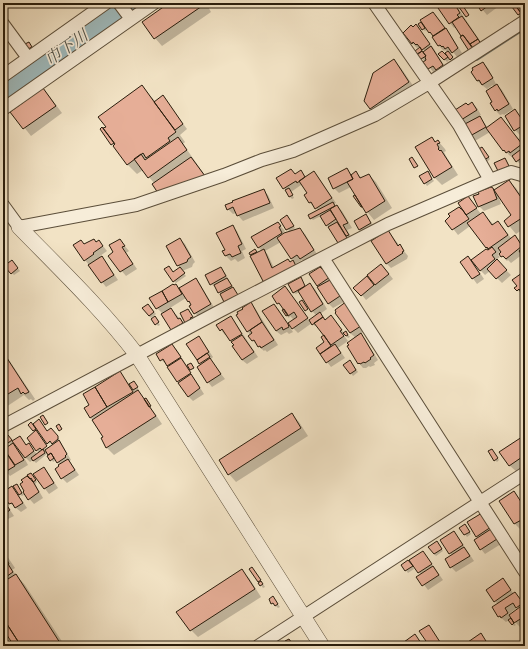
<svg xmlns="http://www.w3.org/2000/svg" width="528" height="649" font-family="'IM FELL Double Pica','Noto Serif JP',serif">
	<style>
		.shadow { fill: #0003; fill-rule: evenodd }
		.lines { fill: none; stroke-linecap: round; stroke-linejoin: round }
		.stream { stroke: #707c77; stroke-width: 3.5 }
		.river { stroke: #9fbbbe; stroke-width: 22 }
		.building { fill: #e6ae97; stroke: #291d0c }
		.minor-casing { stroke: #5b4e3a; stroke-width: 14 }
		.tertiary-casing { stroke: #5b4e3a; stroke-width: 16 }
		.minor { stroke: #f7edd9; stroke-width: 12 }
		.tertiary { stroke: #f7edd9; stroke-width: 15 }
		.labels { text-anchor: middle; stroke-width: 3.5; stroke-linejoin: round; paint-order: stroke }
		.water-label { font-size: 16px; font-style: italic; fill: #52544a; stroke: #f7edd9 }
	</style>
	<rect width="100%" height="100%" fill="#f2e3c5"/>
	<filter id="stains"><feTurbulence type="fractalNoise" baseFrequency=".005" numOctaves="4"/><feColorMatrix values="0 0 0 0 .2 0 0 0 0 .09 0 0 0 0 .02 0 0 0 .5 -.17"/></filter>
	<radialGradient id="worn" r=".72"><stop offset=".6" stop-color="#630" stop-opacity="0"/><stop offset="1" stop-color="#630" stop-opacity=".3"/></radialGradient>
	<path class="shadow" d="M171 3H206L211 12 162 46 155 38 143 22Z
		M447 3H453L456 5 482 44 472 53 456 27 454 28 450 23Z
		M477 3H497L499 6 487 15Z
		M511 3H525V16L523 15 520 17Z
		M433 13 450 34 462 53 457 57 453 52 450 54 455 60 453 61 450 59 447 62 440 54 444 55 448 52 445 50 444 51 439 46 433 37H434L427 29 425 31 423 29 421 24 425 28 426 27Z
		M420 30 434 49 447 70 434 73 416 51 420 48 423 53 425 51 420 46 417 48 412 43Z
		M3 32 7 38 3 40Z
		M394 60 401 68 416 90 378 116 371 108Z
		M483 63 488 68 496 84 502 90 513 109 504 115 503 114 500 115 495 110 494 102 493 85 487 89 477 81Z
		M142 87 156 102 163 97 187 129 180 135 185 142 183 144 211 184 154 183 143 170 137 174 127 164 101 129 103 130 107 127Z
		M43 89 50 97 62 113 31 136 12 112Z
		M472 103 477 108 481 115 479 116 488 128 514 134 519 139 525 148V150L521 153 525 159 519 163 513 156 512 157 509 155 490 132 475 141 471 136 467 125 462 120 468 106Z
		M515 110 525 123V131L520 135 515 130Z
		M432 138 436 142 438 141 445 149 446 151 444 152 446 156 458 175 442 185 434 177Z
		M484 150 490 159 487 162 485 159Z
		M347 169 352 175 356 173 362 178 369 175 376 182 392 208 374 220 355 197 357 196 351 187 339 193 334 188Z
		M291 170 296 175 301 171 306 177 314 173 318 177 336 203 334 204 336 207 337 206 342 211 352 228 347 230 353 240 339 243 329 227 326 225 321 216 313 220 311 218 318 210 310 203 305 196 308 194 304 187 301 185 291 192 294 198 292 199 290 197 284 188Z
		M428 173 434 181 427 186 425 183Z
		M509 181 516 188 525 201V228L516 234 505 221 513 216 498 195 501 204 484 211 479 206 492 189 494 191Z
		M263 190 268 195 274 208 243 221 236 213 233 214 228 209 234 203Z
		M468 197 481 214 483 213 494 225 498 223 512 239 515 236 524 246 523 247 524 248 525 247V257L523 254 511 263 508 260 507 261 499 253 498 255 500 257 496 260 511 275 502 283 490 271 485 275 477 267H476L484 279 477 284 461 262 468 258 472 261 488 249 470 226 458 235 447 221 463 209Z
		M366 216 373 225 362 232 359 229Z
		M289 218 295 228 289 232 300 229 305 234 318 256 305 263 302 260 295 264 298 266 270 287 250 253 255 251 257 253 262 251 258 247 278 223 285 231 283 233 284 234 290 232 281 220ZM281 242 294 261 274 268 268 255 265 251Z
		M232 226 237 231 246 249 242 251 245 258 238 262 235 259 231 261 226 256 224 251 226 250Z
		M388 231 408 256 407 259 391 268 387 264 372 241Z
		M180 239 185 244 195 262 193 264 192 267 182 271 186 276 176 283 174 281 169 267 174 273 180 268 167 246Z
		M120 240 129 251 126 253 137 269 126 276 109 256 115 252Z
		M99 241 107 251 100 256 106 262 118 280 106 287 85 260V245Z
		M14 263 20 271 14 275 12 273Z
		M221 268 225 273 239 298 227 304 217 288 211 284Z
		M323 270 344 302 333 308 329 304 318 286Z
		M386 270 393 279 366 300 362 295 367 278 374 284Z
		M300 278 306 287 310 284 315 289 327 309 320 314 326 320 331 316 344 333 346 332 350 337 348 338 344 333 343 334 348 341 338 348 345 358 331 367 320 353 325 342V336L317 325 315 326 312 323 298 333 293 328 294 320 290 316 289 318 286 315 285 310 278 303 274 297 285 287 310 321 317 316 312 311 299 292 296 294 293 292Z
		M525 278V296L516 289Z
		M196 279 200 284 215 309 200 318 195 313 192 305 186 298 170 308 185 324 177 334 172 329 162 313 157 308 176 285 180 289Z
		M250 303 255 308 278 345 267 352 265 350 264 351 252 340 240 314Z
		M347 303 365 331 360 334 365 339 378 360 374 363 375 365 370 367 369 366 366 368H363L359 363 356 338 350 333Z
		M274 305 279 310 293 332 289 334 287 332 281 335 276 331Z
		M150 307 156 314 151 318 149 316Z
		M230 317 235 322 258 357 247 364 242 360 234 344 227 334 225 335 221 330Z
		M153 319 157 320 160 325 158 326Z
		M199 337 203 342 213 357 210 360 225 379 212 387 208 382 202 365 200 363Z
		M172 345 177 350 187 366 191 364 194 367 188 369 204 394 193 401 188 396 170 367 161 360Z
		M3 351 35 399 33 401 31 399 29 400 24 395 3 409Z
		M351 362 358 372 353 376 345 365Z
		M120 373 130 385H136L139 390 138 391 145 399 162 424 114 455 107 448 102 438 104 437 90 417 91 405Z
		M292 414 299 422 308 436 236 482 229 474 220 460Z
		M39 421 48 432 56 434 71 460 69 461 79 475 67 483 62 478 60 465 56 460 53 462 48 453 36 463 33 460 30 462 22 454 28 465 10 476 3 468V448L6 451 7 450 3 445V440L9 447 12 446 8 442 7 437 13 442 19 438 27 445 28 444 37 454 39 453 37 450 35 432 29 425 33 426ZM39 431 44 438 43 439 37 432ZM44 439 49 444 51 442 52 444 49 448 48 447 43 450 41 449 47 445 43 440ZM14 442 20 450 19 451 12 444Z
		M525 436V467L517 472 509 465Z
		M494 452 499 460 497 462 495 460Z
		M44 468 48 473 58 488 49 494 34 474Z
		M3 472 7 478 3 481Z
		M33 476 37 482 35 484 43 498 34 504 25 494 22 496 19 493V488L23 494 26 491 24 483 31 481Z
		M12 488 17 493 27 508 21 512 10 503Z
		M514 492 525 507V525L520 529 515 524 500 501Z
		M3 499 14 516 8 519 5 516 3 517Z
		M482 514 501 544 485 554 481 549 479 538 476 536Z
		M461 528H467L471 534 467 537Z
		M454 533 458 537 474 561 456 572 451 567 452 556 450 553Z
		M439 545 443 551 436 556 434 554Z
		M3 550 15 568 12 570 25 585 65 646H15L3 627V583L5 582 3 580Z
		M423 552 427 557 443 580 428 590 418 577 421 575 419 572Z
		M410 563 414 569 408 573 402 565Z
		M250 569 254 570 265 587 263 588 261 585Z
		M241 571 249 578 261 597 198 637 191 630Z
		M507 585 514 594 515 593 520 598 525 605V624L520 627 514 621 513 622 516 625 514 626 509 620 506 622 499 616 498 604 495 601ZM518 607 519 609 510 615 509 614Z
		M270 600H275L280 607 278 608 275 605H274Z
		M428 626 433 631 442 646H432L420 631Z"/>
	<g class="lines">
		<path class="stream" d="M477 59 525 28"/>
		<path class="river" d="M3 92 128 3"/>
	</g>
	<path class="building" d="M169 3 205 4 154 39 142 22Z
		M444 3H454L460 13 457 15 459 17 449 24 438 8Z
		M456 3H461L469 15 466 17Z
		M476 3H492L481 11Z
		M509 3H513L521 13 518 15Z
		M514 3H525V15L523 16Z
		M433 12 445 28 433 36 430 32 429 33 420 20Z
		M462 16 478 39 470 44 463 35 461 36 452 22Z
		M421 22 425 28 422 30 418 24Z
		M416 24 430 44 422 50 417 44 416 45 413 42 412 44 403 33 411 25 413 27Z
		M446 28 458 48 452 53 448 47 445 49 443 46 442 47 440 45 438 46 432 37Z
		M463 35 473 49 469 51 460 37Z
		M478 39 481 44 474 49 470 44Z
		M29 42 32 47 28 49 25 44Z
		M431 46 443 65 436 70 433 66 428 69 423 62 426 60 425 57 426 56 423 52Z
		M420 47 422 51 417 54 415 51Z
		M422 51 426 56 421 59 417 55Z
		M442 51 448 57 444 60 438 54Z
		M448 51 453 57 450 60 445 53Z
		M394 59 409 82 370 109 364 101 373 73Z
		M483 62 493 78 482 85 479 80 477 81 471 72 473 70 472 68Z
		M497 84 509 104 498 111 497 109 495 111 490 103 492 102 486 91Z
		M142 85 176 132 168 138 170 141 146 158 143 153 127 165 113 146 115 144 103 128 106 127 98 117Z
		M43 88 56 106 23 129 10 112Z
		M163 95 183 124 175 130 154 102Z
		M472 102 477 110 461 120 455 110 466 103 468 105Z
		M515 109 525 124 514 131 505 116Z
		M480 116 486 127 470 136 463 125Z
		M501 117 522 144 510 153 509 151 506 153 504 150 503 151 486 128Z
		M102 127 114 143 111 145 100 129Z
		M178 137 187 150 148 178 134 159 141 154 145 160Z
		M432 137 435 142 438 140 440 143 437 144 439 148 438 149 440 151 441 150 452 167 434 178 415 147Z
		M482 147 489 157 484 160 477 150Z
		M520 150 524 156 516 162 512 156Z
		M191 157 205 176 158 193 152 184Z
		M412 157 418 166 414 168 409 159Z
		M505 158 509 166 498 171 494 163Z
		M347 168 353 179 333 189 328 178Z
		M291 169 295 174 301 170 305 177 297 183 296 181 283 189 276 178Z
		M314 171 332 198 315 209 311 202 309 203 304 195 307 193 299 181Z
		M356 171 360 178 369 174 385 201 366 213 347 182 353 179 351 175Z
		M428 171 432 179 424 184 419 176Z
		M509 180 525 203V216L508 227 504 221 511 215 494 190Z
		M491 187 493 188 497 199 478 207 473 196 479 194 478 192Z
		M289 188 293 195 289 197 285 190Z
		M264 189 270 203 237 216 233 207 227 210 225 205 233 202 232 201Z
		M355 195 362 207H361L353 196Z
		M468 196 477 208 466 215 458 203Z
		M333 202 335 206 310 219 308 215Z
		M337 205 348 223 343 225 349 235 346 236 330 209Z
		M459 207 461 209H462L469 219 452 230 445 221 450 216 448 214Z
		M330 210 336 219 326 226 320 216Z
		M483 212 492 225 498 221 508 235 488 249 487 247 486 248 467 223Z
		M366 214 371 223 359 230 354 221Z
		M287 215 294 226 286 230 280 220Z
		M278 222 281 226 279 227 282 233 258 248 251 237Z
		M337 222 347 238 338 243 328 227Z
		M233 225 242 244 238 246 241 253 232 257 230 254 225 256 222 251 225 250 216 233Z
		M300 228 314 250 300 259 297 255 291 259 277 238 284 233Z
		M388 230 398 246 400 244 404 251 402 252 403 253 386 264 371 241Z
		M515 235 522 246 506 259 503 256 501 257 499 254 501 252 498 248Z
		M180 238 191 257 188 259 187 262 177 266 166 246Z
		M94 239 96 242 99 240 103 246 93 253 94 254 84 261 73 245 81 240 84 244Z
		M120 239 125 246 122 247 133 264 120 272 108 256 113 252 109 245Z
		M525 246V259L519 251Z
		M492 247 496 252 492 255 495 259 480 271 471 260 486 249 488 250Z
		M255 249 257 252 250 255 249 253Z
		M264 249 272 268 288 259 290 262 293 260 296 266 264 283 250 256Z
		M102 256 114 275 101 283 88 265Z
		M468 256 480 274 472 279 460 262Z
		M497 259 507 270 496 279 487 269Z
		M12 260 18 268 11 274 4 266Z
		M381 264 389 274 375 285 367 275Z
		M169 266 173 272 180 267 185 273 173 282 164 269Z
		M221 267 226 276 210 285 205 275Z
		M320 267 322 269H324L330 277 317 286 309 274Z
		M522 273 525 277V298L519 289 517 291 514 288 517 286 512 280Z
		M367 276 374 285 361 296 353 288Z
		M301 277 305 286 293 293 288 284Z
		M196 278 211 304 194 314 189 306 191 305 189 301 188 302 179 288Z
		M227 278 232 286 218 293 214 285Z
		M330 280 335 284 333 285 340 296 328 304 317 287Z
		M310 283 323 304 311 312 298 291Z
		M173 284 174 285 176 284 182 294 168 302 162 291Z
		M285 286 308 318 292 329 288 323 297 317 294 312 288 316 279 303 277 304 272 296Z
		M233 287 238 295 224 302 220 294Z
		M162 291 168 302 156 309 149 298Z
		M302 300 308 309 305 311 299 302Z
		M347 301 361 326 350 333 335 313 336 312 335 310Z
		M251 302 262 322 247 332 236 315 238 314 237 312 243 309 242 308Z
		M148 304 154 312 149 316 142 308Z
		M274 304 288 324 289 327 283 330 282 327 276 331 262 311Z
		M171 308 178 319 180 318 183 323 171 330 161 314Z
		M188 309 193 317 190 318 191 319 185 323 180 313Z
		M284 309 288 315 286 316 282 310Z
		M320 312 323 317 312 325 309 320Z
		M331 315 342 330 340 331 344 336 331 345 314 323 323 317 325 320Z
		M155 316 159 322 155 325 151 319Z
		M231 316 242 334 230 341 222 329 220 331 216 325Z
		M262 322 274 340 261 348 260 346 258 347 254 340 252 341 248 336 252 333 250 330Z
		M346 331 348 335 346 336 343 333Z
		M361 333 374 355 370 358 371 359 365 363 364 362 360 364 359 363 358 364 347 346 349 345 347 343Z
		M242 335 254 352 242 360 232 346 234 345 231 342Z
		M324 335 331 346 320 354 316 348 324 342 321 337Z
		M199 336 209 352 197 360 186 344Z
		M172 344 181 357 167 366 163 359 160 361 156 354Z
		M335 344 341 353 326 363 320 354Z
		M3 352 29 392 25 394 23 392 21 394 18 388 3 397Z
		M207 353 210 357 199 364 197 360Z
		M181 358 191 373 177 382 167 367Z
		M210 358 221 374 207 383 197 367Z
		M350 360 356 370 350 374 343 365Z
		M191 363 194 368 190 370 187 365Z
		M120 371 133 392 107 407 95 387Z
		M191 374 200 388 188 397 178 383Z
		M134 381 138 387 133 390 129 384Z
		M95 387 107 407 90 418 84 408 89 405 83 394Z
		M138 390 156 416 106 448 101 438 103 437 92 420Z
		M146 398 151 406 149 407 144 399Z
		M292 413 301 428 228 475 219 460Z
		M43 415 48 423 45 425 40 417Z
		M39 419 47 431 51 428 58 436V439L52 444 50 441 47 444 33 424Z
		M31 422 36 429 33 431 28 425Z
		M59 424 62 429 59 431 56 426Z
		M36 430 47 446 42 450 40 448 36 451 27 438Z
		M8 435 12 440 8 443 4 438Z
		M525 435V455L509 466 499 452Z
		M20 436 26 445 29 443 34 451 25 458 12 441Z
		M3 438 8 444 4 448 3 447Z
		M59 440 67 454 65 456 66 457 57 463 51 453 48 455 45 450Z
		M13 443 24 460 15 465 4 449Z
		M3 448 15 466 5 472 3 470Z
		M43 449 45 453 33 461 31 458Z
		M492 449 498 458 494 461 488 451Z
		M51 453 54 458 50 461 47 456Z
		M68 459 75 470 61 479 55 469 59 466 58 465Z
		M44 467 54 483 44 489 33 474Z
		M31 473 36 480 33 482 27 475Z
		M27 476 30 479 31 478 39 492 28 500 23 492 24 491 20 484 23 482 21 480Z
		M17 484 22 493 19 495 13 486Z
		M12 486 23 503 15 508 12 503 9 504 3 494V492Z
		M514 491 525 508V518L514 524 499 501Z
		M3 500 10 510 3 515Z
		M482 513 491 527 476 537 467 522Z
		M465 524 470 532 464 535 459 528Z
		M491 529 497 539 480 550 474 540Z
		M454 531 463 545 449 554 440 540Z
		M437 541 442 549 434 554 428 547Z
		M464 547 470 556 450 568 445 559Z
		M423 551 432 564 418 573 409 560Z
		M6 558 9 564 3 568V560Z
		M408 560 413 566 405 571 401 565Z
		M8 564 13 572 3 579V568Z
		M433 566 439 575 422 586 416 577Z
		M252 567 261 580 258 582 249 569Z
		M242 569 255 589 190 631 176 612Z
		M16 574 62 646H21L3 618V582Z
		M503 578 511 590 494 602 486 590Z
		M261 581 263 584 260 586 258 583Z
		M515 592 523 603 516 608 513 603 505 608 508 613 501 618 500 616 498 617 492 607Z
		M273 596 278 604 275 606 273 603 271 604 269 599Z
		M524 604 525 616 514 623 509 615Z
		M3 618 21 646H14L3 629Z
		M511 618 514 623 512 625 508 620Z
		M429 625 440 642 439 643 440 645 438 646H434L431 642 428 644 419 631Z
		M481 633 489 646H470L468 642Z
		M415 634 423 646H406L404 642Z
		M289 639 294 646H289L285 641Z
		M510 642 512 646H504Z"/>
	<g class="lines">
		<g class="minor-casing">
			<path id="minor" d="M119 3 131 19
				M374 3 459 125 490 180
				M3 24 28 58
				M3 76 106 3
				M3 109 154 3
				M3 205 19 227 136 205 224 175 262 160 293 151 375 115 429 83 525 21
				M323 258 525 572
				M3 426 220 311 388 224 490 180 511 172 525 176
				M258 646 525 473"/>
		</g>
		<g class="tertiary-casing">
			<path id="tertiary" d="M19 227C60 269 101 308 137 355L322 646"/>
		</g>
		<use href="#minor" class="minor"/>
		<use href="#tertiary" class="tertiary"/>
	</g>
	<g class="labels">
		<g class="water-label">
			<text transform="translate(66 47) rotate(-35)" y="6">巾下川</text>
		</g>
	</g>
	<rect width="528" height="649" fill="none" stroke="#f2e3c5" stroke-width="16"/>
	<rect x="4" y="4" width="520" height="641" fill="none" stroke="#291d0c" stroke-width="2"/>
	<rect x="8" y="8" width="512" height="633" fill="none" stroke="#291d0c"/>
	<rect width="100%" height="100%" filter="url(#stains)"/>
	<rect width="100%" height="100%" fill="url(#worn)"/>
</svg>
